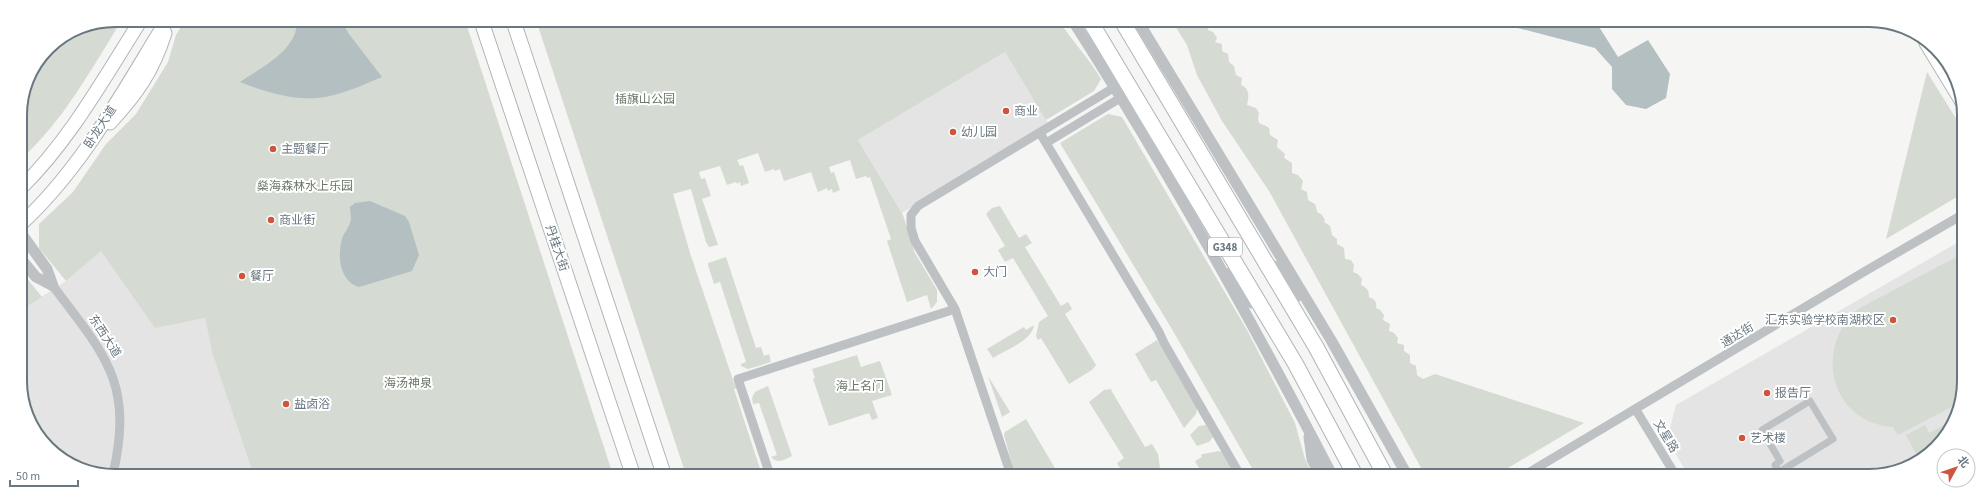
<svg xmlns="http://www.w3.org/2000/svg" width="1984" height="496" font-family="'Source Sans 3','Noto Sans SC',sans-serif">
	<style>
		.built { fill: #e3e4e3 }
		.green { fill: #d5dad2 }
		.water { fill: #b4bfc2 }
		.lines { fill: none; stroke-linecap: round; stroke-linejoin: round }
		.secondary-casing { stroke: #b0b5b8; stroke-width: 15 }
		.primary-casing { stroke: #b1b5b8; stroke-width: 16 }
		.trunk-casing { stroke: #b1b4b7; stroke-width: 17 }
		.pedestrian { stroke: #bdc1c4; stroke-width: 7 }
		.minor { stroke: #bdc1c4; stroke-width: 9 }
		.tertiary { stroke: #bdc1c4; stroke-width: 11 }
		.secondary { stroke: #fff; stroke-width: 13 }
		.primary { stroke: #fff; stroke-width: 14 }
		.trunk { stroke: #fff; stroke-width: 15 }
		.poi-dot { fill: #cd553b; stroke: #fff; stroke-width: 1.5 }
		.labels { text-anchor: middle; stroke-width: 4; stroke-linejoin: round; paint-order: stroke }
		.shield { fill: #fff; stroke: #95a0a6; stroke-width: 1 }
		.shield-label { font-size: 11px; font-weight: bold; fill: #687780 }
		.park-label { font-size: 12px; fill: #6b7866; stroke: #fff }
		.poi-label { font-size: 12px; fill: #687780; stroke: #fff; text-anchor: start }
		.street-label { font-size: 12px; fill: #687780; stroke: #fff }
		.rim { fill: none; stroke: #687780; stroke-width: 2 }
	</style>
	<rect width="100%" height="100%" fill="#f5f5f3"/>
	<path class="built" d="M1005 52 1049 124 902 213 858 140Z
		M1962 240V399L1951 428 1931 452 1905 469 1875 476H1689L1667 440 1676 405Z
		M101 250 155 327 205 318 212 352 253 474H97L48 448 22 399 21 310 66 281Z"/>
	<path class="green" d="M115 20H122C92 68 63 122 20 160V109L27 79 48 48 79 27Z
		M185 20H465L613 475 317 474 316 470 304 474H253L212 352 205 318 155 328 101 251 66 281 39 248V224L73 192 106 144 136 114 168 62 176 35Z
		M536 20 1059 21C1072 41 1089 58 1101 79L1094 91 1046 120 1005 52 858 140 903 215 915 253 937 290V302L931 309 927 295 907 302 887 241 891 239 870 177 867 178 866 176 856 179 850 160 829 167 831 173 834 172 840 190 833 193 832 189 828 191 827 188 818 192 811 172 784 181 780 169 775 171 774 169 765 172 758 153 737 160 740 166 743 165 749 183 741 186 740 182 737 184 736 182 727 185 720 166 699 172 701 179 705 178 711 196 702 199 718 245 709 247 706 242 691 189 673 194 690 253 735 386 736 385 737 388 734 389 762 475H686Z
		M1172 21H1206L1209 24 1208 30 1213 32 1217 38 1215 42 1222 44V51L1228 54 1229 62 1234 66 1236 75 1242 78 1241 85C1250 89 1249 96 1247 105L1256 108 1259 113C1256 127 1262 122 1269 128L1270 135 1278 140 1277 147 1285 154 1284 158 1292 163V173L1298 175 1303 181 1301 189 1307 192 1308 200C1314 204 1316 202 1317 212L1322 215 1325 220 1324 222 1330 226 1332 235 1337 239V244L1344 248 1345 259 1351 260 1354 265 1353 272 1358 274 1362 279 1361 285C1367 288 1369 290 1369 297 1375 299 1377 302 1376 308L1380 310 1384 315 1383 320 1390 324 1389 331 1394 333 1398 338 1397 343 1404 345V351L1410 355V363L1416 366 1417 375 1423 379 1435 374 1584 423 1496 475H1425L1269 191 1222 121 1197 75 1187 45Z
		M1927 72 1962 128V194L1886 239Z
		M1108 114 1122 117 1247 330 1295 423 1305 459 1313 475H1256L1173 331 1060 143Z
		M1000 206 1019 238 1026 234 1032 243 1025 247 1061 306 1068 302 1072 309 1065 314 1096 365 1092 370 1069 384 1041 338 1038 340 1036 336 1039 322 1048 316 1013 258 1005 262 998 250 1005 246 986 214 992 208Z
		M1962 254V399L1961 402 1898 435 1893 427C1830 423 1813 347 1858 309Z
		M726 257 756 348 761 347 764 356 769 354 771 362 748 369 741 366V364L746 362 720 282 714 284 708 265V263Z
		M21 271 42 297 21 310Z
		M1034 325C1032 341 1005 350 993 358L987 349 1024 327 1026 330Z
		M1157 340 1197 409 1196 414 1184 428 1156 380 1151 382 1135 354Z
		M857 355 861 367 880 361 892 395 872 401 878 418 872 420 869 413 829 426 813 379 815 378 812 369Z
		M988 376 1010 412 1002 417Z
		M768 386 792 456C785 459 778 465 771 457L777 455 759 403 753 404 752 398 755 392Z
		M1112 389 1111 390 1145 447 1152 444 1158 454 1161 475H1124L1117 463 1124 458 1089 402 1104 390Z
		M1026 419 1059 475H1015L1004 435 1005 432Z
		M1955 419C1948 436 1935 450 1919 460L1906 435 1925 425 1929 433Z
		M1206 425 1213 437 1209 442 1197 446 1190 435 1199 426Z
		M1219 451 1222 452 1235 475H1203L1195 461 1202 457 1201 455 1203 454Z"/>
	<path class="water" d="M297 20H341L349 34 382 77C365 84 348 92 330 96 300 103 268 93 240 82 262 67 298 50 297 20Z
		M1507 21 1596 22 1618 57 1648 40 1670 74 1666 98 1646 109 1626 105 1612 89V67L1595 48 1510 26Z
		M370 201 405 216 409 222 419 255 412 271 359 287C340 281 337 257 342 239 344 232 350 227 351 219 351 215 350 211 350 207L355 203Z"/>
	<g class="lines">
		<g class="secondary-casing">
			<path id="secondary" d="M1926 43 1962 102
				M110 123C137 94 153 71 165 33
				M21 188C70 140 104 78 141 20
				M21 224C83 167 123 91 167 20"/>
		</g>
		<g class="primary-casing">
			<path id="primary" d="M481 20 633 475
				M513 20 664 475"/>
		</g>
		<g class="trunk-casing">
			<path id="trunk" d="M1090 21 1295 363 1355 475
				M1122 21 1316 347 1385 475"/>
		</g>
		<path class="pedestrian" d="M1810 401 1833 439 1779 472 1775 465 1780 461 1762 430Z"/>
		<path class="minor" d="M1040 133 1159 332 1164 343 1240 475
			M1046 143 1122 97
			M53 286C105 355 134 383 113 474
			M1636 410 1676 476
			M770 475 738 379 955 309
			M1011 475 955 309 915 241 911 228V215L918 206 1115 87
			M1525 475 1862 273 1962 215"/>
		<path class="tertiary" d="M1073 21C1167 168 1252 321 1332 475
			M1138 21 1331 340 1407 475
			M21 233 47 269 53 286
			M21 259 36 277 53 286
			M1274 266 1298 296
			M1230 273 1252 303
			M1309 437 1312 459 1320 475"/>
		<use href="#secondary" class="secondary"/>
		<use href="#primary" class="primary"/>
		<use href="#trunk" class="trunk"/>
	</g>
	<g class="poi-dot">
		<circle cx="1006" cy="111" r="4"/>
		<circle cx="953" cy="132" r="4"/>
		<circle cx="273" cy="149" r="4"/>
		<circle cx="271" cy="220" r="4"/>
		<circle cx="975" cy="272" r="4"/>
		<circle cx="242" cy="276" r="4"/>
		<circle cx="1893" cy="320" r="4"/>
		<circle cx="1767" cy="393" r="4"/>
		<circle cx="286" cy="404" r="4"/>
		<circle cx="1742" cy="438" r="4"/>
	</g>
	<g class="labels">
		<rect class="shield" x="1208" y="238" width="34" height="18" rx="3"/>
		<g class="shield-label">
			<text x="1225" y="251">G348</text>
		</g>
		<g class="park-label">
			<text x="645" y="103">插旗山公园</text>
			<text x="305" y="190">燊海森林水上乐园</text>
			<text x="408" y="387">海汤神泉</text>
			<text x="860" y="390">海上名门</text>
		</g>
		<g class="poi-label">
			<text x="1014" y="115">商业</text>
			<text x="961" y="136">幼儿园</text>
			<text x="281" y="153">主题餐厅</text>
			<text x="279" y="224">商业街</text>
			<text x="983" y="276">大门</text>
			<text x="250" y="280">餐厅</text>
			<text x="1885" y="324" text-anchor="end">汇东实验学校南湖校区</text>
			<text x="1775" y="397">报告厅</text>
			<text x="294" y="408">盐卤浴</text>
			<text x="1750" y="442">艺术楼</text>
		</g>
		<g class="street-label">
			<text transform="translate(100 127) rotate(-57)" y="4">卧龙大道</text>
			<text transform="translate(557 248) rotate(71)" y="4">丹桂大街</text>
			<text transform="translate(1737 335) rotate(-31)" y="4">通达街</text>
			<text transform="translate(105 336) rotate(57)" y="4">东西大道</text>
			<text transform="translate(1666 436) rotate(59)" y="4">文星路</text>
		</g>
	</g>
	<path d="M0 0H1984V496H0ZM115 27H1869A88 88 0 0 1 1957 115V381A88 88 0 0 1 1869 469H115A88 88 0 0 1 27 381V115A88 88 0 0 1 115 27Z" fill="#fff" fill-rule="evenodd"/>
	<path class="rim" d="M115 27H1869A88 88 0 0 1 1957 115V381A88 88 0 0 1 1869 469H115A88 88 0 0 1 27 381V115A88 88 0 0 1 115 27Z"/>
	<g transform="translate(1956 468) rotate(50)"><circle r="19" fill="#ffffff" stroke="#c3c9cc"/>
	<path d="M0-3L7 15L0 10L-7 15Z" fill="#cd553b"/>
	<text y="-6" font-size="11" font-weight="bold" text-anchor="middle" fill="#687780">北</text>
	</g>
	<path d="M10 480v6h68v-6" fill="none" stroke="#687780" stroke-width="2"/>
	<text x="16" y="480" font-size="12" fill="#687780" stroke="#ffffff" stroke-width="3" paint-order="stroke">50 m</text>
</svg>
